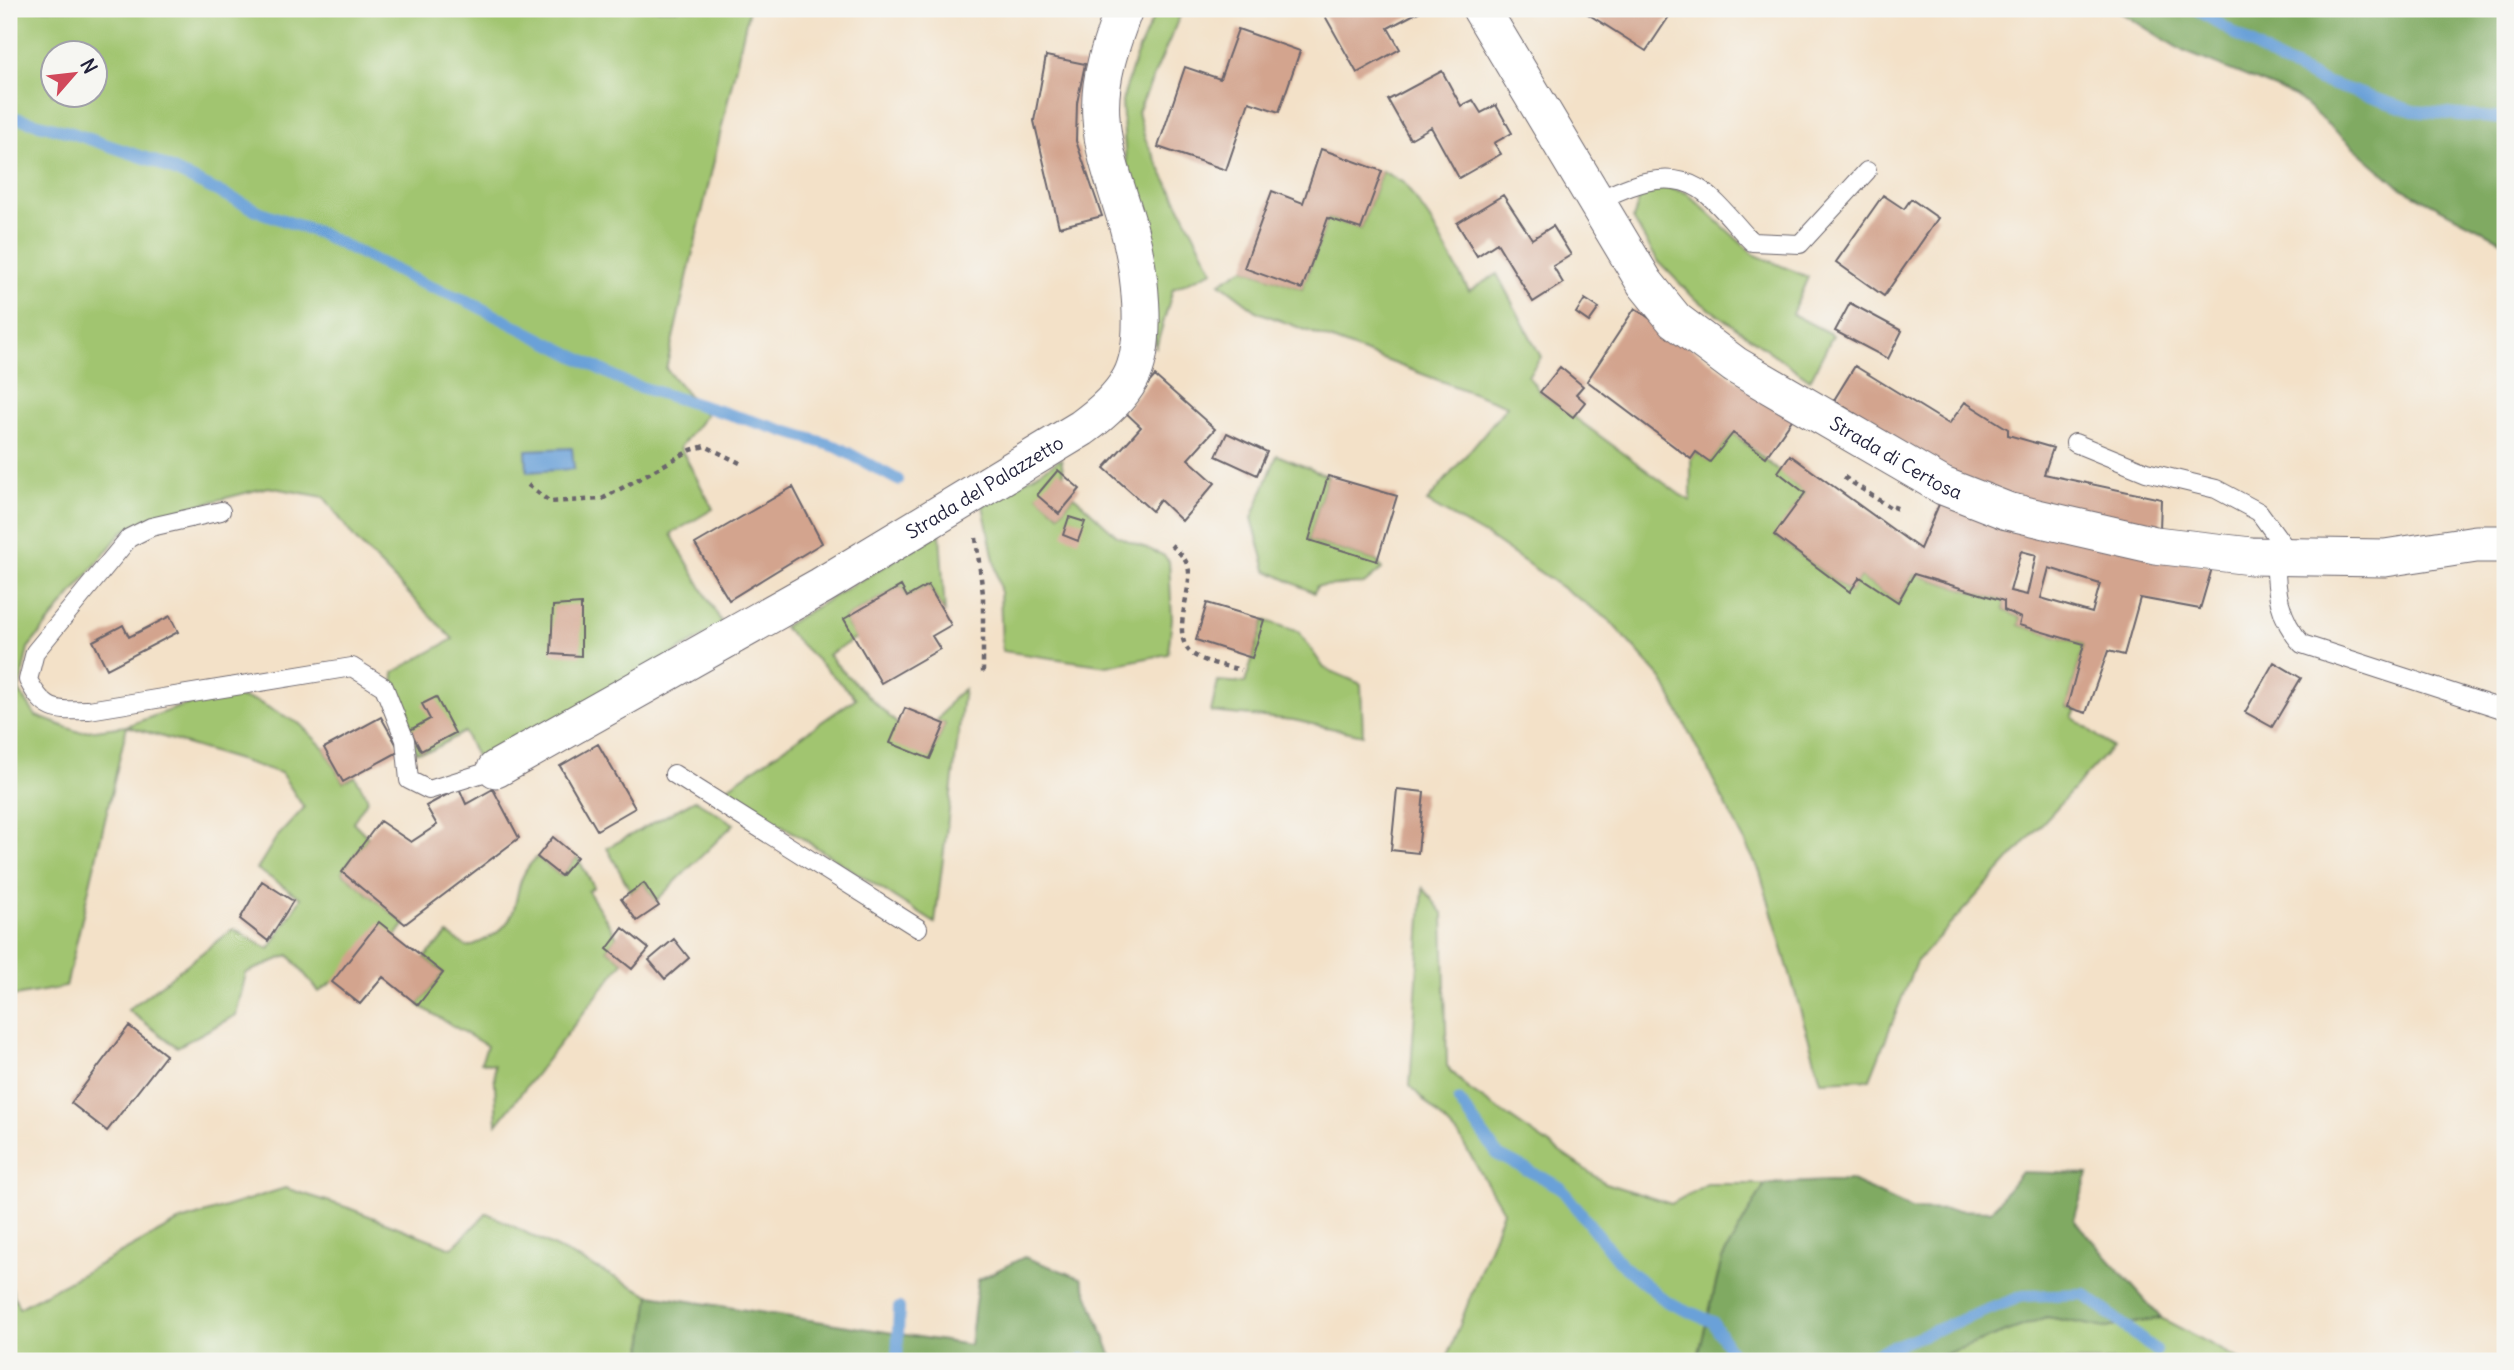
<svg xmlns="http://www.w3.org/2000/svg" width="2514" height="1370" font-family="Delius,sans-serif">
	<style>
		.green { fill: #a1c56f; stroke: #627455; stroke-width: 2; fill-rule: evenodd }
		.forest { fill: #80aa62; stroke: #51664e; stroke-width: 2 }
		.water { fill: #6aa1d8; stroke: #46628a; stroke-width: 2 }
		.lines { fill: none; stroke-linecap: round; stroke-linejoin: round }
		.stream { stroke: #6aa1d8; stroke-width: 12 }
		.building { fill: #d3a48e; fill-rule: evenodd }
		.service-casing { stroke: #6b656c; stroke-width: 20 }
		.minor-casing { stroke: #6b656c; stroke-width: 39 }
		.path { stroke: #6b656c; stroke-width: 4.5; stroke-dasharray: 5 5; stroke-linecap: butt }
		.service { stroke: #fff; stroke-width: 18 }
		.minor { stroke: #fff; stroke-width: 37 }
		.labels { text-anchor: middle; stroke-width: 5; stroke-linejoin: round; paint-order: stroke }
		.street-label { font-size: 19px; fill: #22223b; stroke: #f6f6f2 }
	</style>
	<rect width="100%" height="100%" fill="#f6f6f2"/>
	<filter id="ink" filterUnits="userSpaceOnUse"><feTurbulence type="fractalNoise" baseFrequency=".0143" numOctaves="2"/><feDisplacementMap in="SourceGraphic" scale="14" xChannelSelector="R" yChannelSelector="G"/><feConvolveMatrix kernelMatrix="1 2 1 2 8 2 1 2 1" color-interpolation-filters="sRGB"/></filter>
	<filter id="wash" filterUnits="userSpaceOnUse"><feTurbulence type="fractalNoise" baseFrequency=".00686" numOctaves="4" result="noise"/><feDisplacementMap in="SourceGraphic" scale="28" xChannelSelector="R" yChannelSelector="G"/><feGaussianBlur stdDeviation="1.57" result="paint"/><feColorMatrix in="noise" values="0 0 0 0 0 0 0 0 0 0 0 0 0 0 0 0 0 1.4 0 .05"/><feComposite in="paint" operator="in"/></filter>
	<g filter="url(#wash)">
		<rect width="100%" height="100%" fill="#f3e1c8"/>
		<path class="green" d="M9 9H749L666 369 706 415 680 447 713 509 671 534 723 625 481 766 464 732 432 750 416 752 393 689 394 672 453 639 355 539 324 497 268 487 149 518 122 532 28 648 19 690 36 716 79 732 126 726 182 706 227 695 256 701 300 724 324 748 343 782 355 776 368 799 353 822 368 837 342 872 405 924 396 936 319 992 289 955 246 973 236 1015 177 1047 128 1010 233 929 269 949 301 898 257 869 276 838 304 808 281 773 127 726 66 987 9 997ZM52 52H94V94H52Z
			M1157 9H1183L1138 112 1145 139 1213 271 1173 289 1156 348 1125 152 1122 101 1136 56Z
			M1382 171 1404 183 1430 220 1469 291 1497 274 1541 357 1528 376 1540 392 1679 494 1691 501V459L1696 452 1710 461 1733 433 1805 493 1775 536 1850 592 1860 577 1898 602 1914 574 2004 601V610L2021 618 2019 625 2084 644 2067 707 2076 710 2072 717 2112 747 1916 962 1870 1079 1821 1081 1760 872 1662 679 1608 619 1490 538 1427 502 1507 406 1258 312 1220 283 1244 268 1302 289 1328 218 1361 229Z
			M1664 187 1687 193 1753 254 1808 277 1792 314 1833 335 1810 380 1693 297 1657 260 1633 219 1640 197Z
			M1277 455 1328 476 1309 540 1377 561 1382 569 1364 584 1317 586 1314 593 1266 570 1252 518Z
			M1061 459 1064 476 1038 495 1059 514 1074 496 1117 536 1163 555 1169 561 1172 619 1168 654 1107 666 1002 651 1000 589 983 506Z
			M940 533 945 613 928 585 907 597 901 586 844 619 856 638 828 655C860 692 898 721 930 758L945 724 937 721 954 697 964 689 935 923 725 789 856 698 783 627Z
			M1264 620 1299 632 1324 668 1361 684 1363 735 1293 720 1211 712 1218 681 1245 683Z
			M695 800 734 824 656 901 644 883 631 892 607 848Z
			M537 857 561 876 577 857 594 887 588 891 617 937 607 949 623 962 497 1124 494 1065 481 1062 487 1046 418 1005 443 973 424 958 448 934 467 947C538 923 500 891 537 857Z
			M1423 888 1443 913 1447 1066 1467 1088 1605 1183 1671 1204 1707 1184H1765L1722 1259 1697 1361H1446L1503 1211 1459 1136 1410 1086Z
			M285 1188 346 1207 452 1248 487 1213 650 1295 641 1361H9V1282L19 1308 178 1222Z
			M2047 1317 2106 1328 2161 1318 2243 1361H1926Z"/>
		<path class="forest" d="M2115 9H2505V242L2401 188 2295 96 2183 51Z
			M2021 1172 2088 1174 2074 1220 2161 1318 2106 1328 2047 1317 1926 1361H1697L1722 1259 1765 1184 1850 1180 1911 1209 1991 1211Z
			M1024 1257 1081 1278 1114 1361H641L650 1295 970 1345 978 1280Z"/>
		<path class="water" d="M572 448 574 469 527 472 526 450Z"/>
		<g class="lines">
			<path class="stream" d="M2196 9 2275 59 2319 80 2413 111 2505 119
				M9 116 69 132 154 161 263 213 319 233 421 283 467 301 627 383 837 447 898 480
				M1459 1101 1498 1155 1560 1187 1620 1263 1667 1302 1713 1322 1736 1361
				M1083 1359V1361
				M897 1361 899 1308
				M1856 1361 2023 1296 2084 1294 2156 1351"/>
		</g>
		<g id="blocks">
			<path class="building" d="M1338 9H1424L1388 28 1400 49 1357 73 1325 16Z
				M1580 9H1674L1646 51Z
				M1238 29 1300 51 1279 112 1249 102 1226 170 1158 147 1185 67 1220 79Z
				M1046 56 1085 64 1077 103 1076 141 1102 216 1059 227 1034 121Z
				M1442 71 1461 106 1473 100 1481 113 1496 105 1512 133 1494 143 1501 154 1459 178 1431 127 1410 139 1388 100Z
				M1321 149 1382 171 1361 229 1328 218 1302 289 1244 268 1272 191 1303 203Z
				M1503 195 1532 239 1553 226 1571 255 1553 266 1563 283 1533 302 1497 243 1477 256 1457 223Z
				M1883 195 1904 209 1911 199 1938 218 1884 296 1836 262Z
				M1585 299 1599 308 1589 322 1576 313Z
				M1850 303 1902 331 1888 359 1835 331Z
				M1635 308 1737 381 1796 414 1766 457 1733 433 1710 462 1696 452 1691 459 1587 381Z
				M1855 366 1949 424 1965 402 2008 429V435L2053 448 2044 474 2161 499 2160 530 2013 499 1939 467 1834 400Z
				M1560 367 1583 386 1576 394 1585 402 1573 417 1540 392Z
				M1155 376 1215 429 1188 459 1215 483 1182 521 1160 500 1152 511 1104 468 1141 427 1124 411Z
				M1227 433 1267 452 1257 475 1216 456Z
				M1790 455 1920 549 1940 502 2212 568 2200 609 2140 598 2124 655 2108 651 2086 713 2067 707 2084 644 2019 625 2021 618 2004 610V601L1914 574 1898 602 1860 577 1850 592 1774 535 1805 493 1778 472ZM2021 551 2036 555 2027 595 2010 591ZM2049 568 2100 584 2092 613 2041 598Z
				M1058 470 1080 489 1059 514 1037 495Z
				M1328 476 1397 496 1377 561 1309 540Z
				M793 487 822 543 729 600 695 544Z
				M1069 517 1085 522 1078 541 1063 535Z
				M928 585 951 625 932 636 940 649 881 683 844 619 901 586 907 597Z
				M1207 603 1264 620 1252 658 1196 640Z
				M581 604V656L551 654 553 606Z
				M170 616 178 632 107 669 93 641 123 625 129 637Z
				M2274 662 2301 678 2272 727 2245 712Z
				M436 697 455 733 421 751 410 730 430 719 422 704Z
				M905 708 945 724 930 759 890 743Z
				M381 717 400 751 343 782 324 748Z
				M598 744 635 808 597 830 560 766Z
				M459 788 466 804 493 789 519 838 405 924 342 872 380 821 411 842 437 825 426 806Z
				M1397 789 1424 792 1418 853 1391 850Z
				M553 837 577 857 561 876 537 857Z
				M262 881 293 901 268 941 240 919Z
				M644 883 659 906 637 921 621 899Z
				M379 922 443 973 418 1005 383 977 360 1004 332 982Z
				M623 928 649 949 632 969 607 949Z
				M674 939 689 958 665 979 649 960Z
				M129 1026 166 1055 107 1131 71 1103Z"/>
		</g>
	</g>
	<g filter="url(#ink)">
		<use href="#blocks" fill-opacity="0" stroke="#6b656c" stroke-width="2"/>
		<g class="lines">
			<g class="service-casing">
				<path id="service" d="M1595 202C1626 187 1665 168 1698 188 1716 198 1737 227 1752 242L1800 244 1867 171
					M2075 443 2146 472 2216 489 2259 512 2292 557
					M221 511 151 527 129 538 35 652 28 680C45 712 55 711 89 710L352 667 384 687 405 740 409 780 429 790 496 769
					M2276 556C2275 589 2279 619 2302 644L2505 710
					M674 774 918 928"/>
			</g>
			<g class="minor-casing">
				<g id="minor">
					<path id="s1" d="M1481 9 1645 283 1675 320 1735 365 1943 486 2007 511 2155 545 2251 556 2385 558 2476 544H2505"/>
					<path id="s2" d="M496 769 821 586 1082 428C1100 415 1119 399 1130 379 1150 343 1139 264 1128 226 1118 190 1103 156 1101 118 1098 79 1111 44 1124 9"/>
				</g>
			</g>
			<path class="path" d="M1844 477 1894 510 1897 502
				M528 485 550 502 602 499 691 450 705 446 740 463
				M976 538 983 594V677
				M1171 545C1179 552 1188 560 1189 572 1191 595 1169 639 1194 655 1206 663 1227 666 1241 670"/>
			<use href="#service" class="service"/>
			<use href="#minor" class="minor"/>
		</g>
	</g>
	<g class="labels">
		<g class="street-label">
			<text dy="7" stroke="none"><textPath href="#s1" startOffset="628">Strada di Certosa</textPath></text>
			<text dy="7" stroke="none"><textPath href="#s2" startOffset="564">Strada del Palazzetto</textPath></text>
		</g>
	</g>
	<rect width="2514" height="1370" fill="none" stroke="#f6f6f2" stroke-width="35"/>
	<g transform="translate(74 74) rotate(62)"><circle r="33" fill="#f6f6f2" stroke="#a1a1a9" stroke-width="2"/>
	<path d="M0-5L12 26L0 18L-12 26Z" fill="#d1495b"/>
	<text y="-10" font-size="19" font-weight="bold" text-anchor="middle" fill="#22223b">N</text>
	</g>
</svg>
